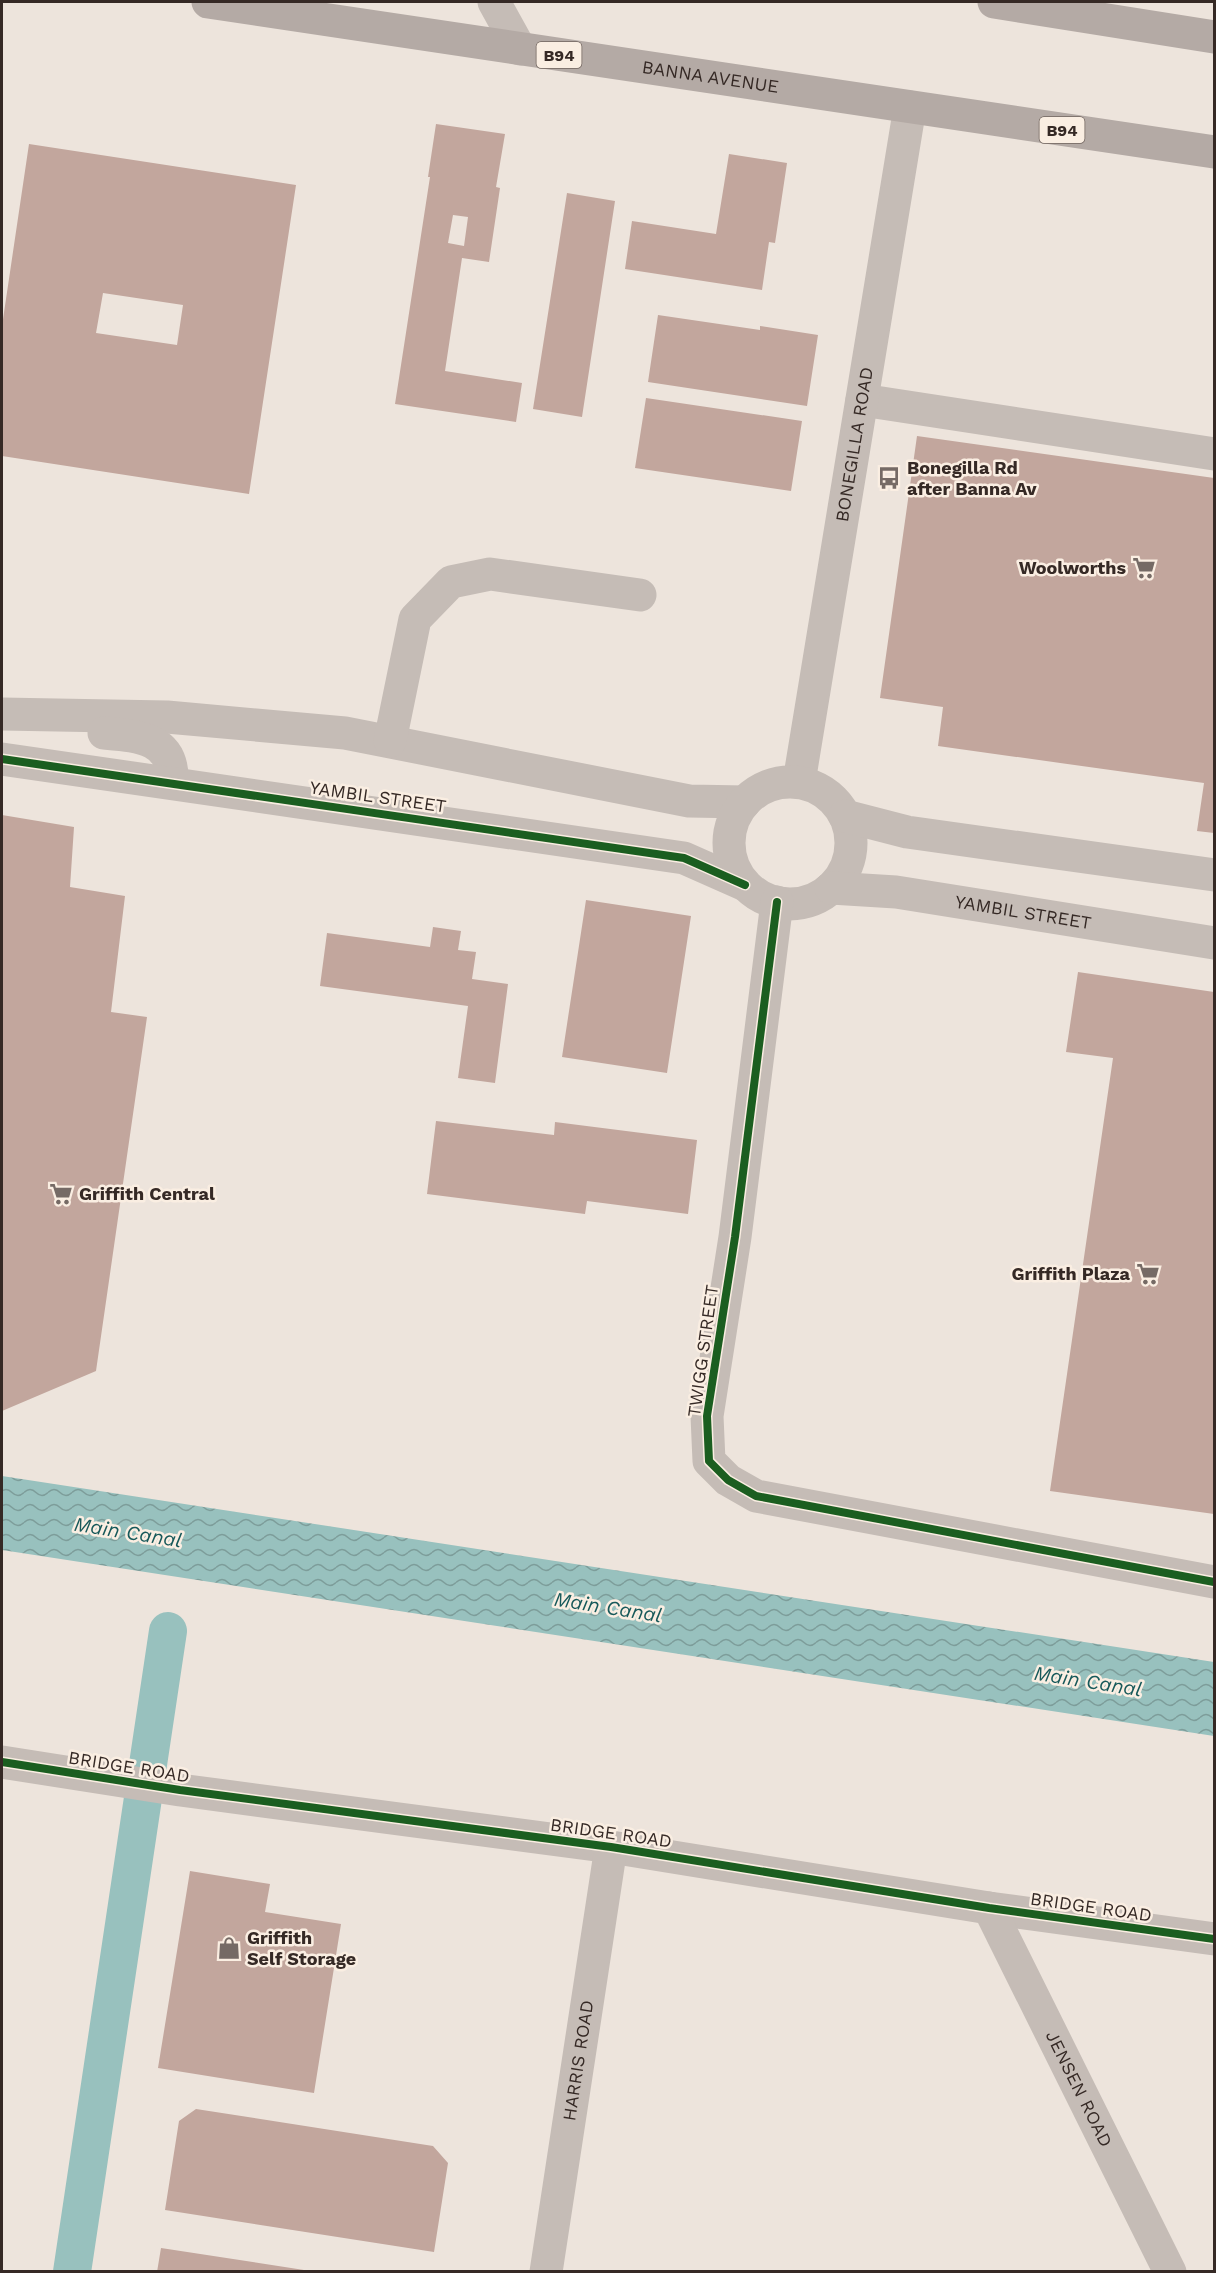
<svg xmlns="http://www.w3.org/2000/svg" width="1216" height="2273" font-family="'Work Sans',sans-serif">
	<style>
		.water { fill: url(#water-waves) }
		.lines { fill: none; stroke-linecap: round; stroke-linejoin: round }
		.canal { stroke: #98c1be; stroke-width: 38 }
		.building { fill: #c2a69d; fill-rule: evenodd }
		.minor { stroke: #c5bcb6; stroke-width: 33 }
		.major { stroke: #b4aaa5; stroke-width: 33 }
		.cycleway-casing { stroke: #faeee2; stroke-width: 11 }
		.cycleway { stroke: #1b5e20; stroke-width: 8 }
		.labels { text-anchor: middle; stroke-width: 5; stroke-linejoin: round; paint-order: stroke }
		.shield { fill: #faeee2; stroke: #70645e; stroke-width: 1.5 }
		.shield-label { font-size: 16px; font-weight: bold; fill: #352925 }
		.street-label { font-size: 18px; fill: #352925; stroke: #faeee2 }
		.poi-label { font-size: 18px; font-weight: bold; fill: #352925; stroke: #faeee2; text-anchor: start }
		.water-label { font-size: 20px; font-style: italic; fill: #17595a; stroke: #faeee2 }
	</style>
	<defs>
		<pattern id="water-waves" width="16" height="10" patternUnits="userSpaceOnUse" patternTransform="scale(1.5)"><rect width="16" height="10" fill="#98c1be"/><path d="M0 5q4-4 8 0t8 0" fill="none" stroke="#7d9d9a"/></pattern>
	</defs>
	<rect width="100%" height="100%" fill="#ede4dc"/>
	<path class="water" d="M2 1476 1214 1662V1736L2 1550Z"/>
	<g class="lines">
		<path class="canal" d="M72 2272 168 1631"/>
	</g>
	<path class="building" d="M436 124 505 134 496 187 500 188 489 262 462 258 445 371 522 383 516 422 395 404 430 177H428ZM453 215 468 217 464 246 448 243Z
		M29 144 296 185 249 494 2 456V326ZM103 293 183 305 177 345 96 333Z
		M729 154 787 163 775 243 769 242 762 290 625 269 632 221 716 234Z
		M567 193 615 201 582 417 533 409Z
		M658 315 760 330V326L818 335 807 406 648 382Z
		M646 398 802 421 791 491 635 468Z
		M917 436 1214 478V833L1197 831 1204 783 938 746 943 707 880 698Z
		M2 815 74 827 70 887 125 896 111 1012 147 1017 96 1371 2 1411Z
		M586 900 691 916 667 1073 562 1057Z
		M433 927 461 931 458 950 476 952 472 979 508 984 495 1083 458 1078 468 1006 320 986 327 933 430 947Z
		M1078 972 1214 992V1514L1050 1491 1113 1058 1066 1052Z
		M436 1121 554 1135 555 1122 697 1140 688 1214 587 1201 585 1214 427 1194Z
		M190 1871 270 1884 265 1912 341 1924 314 2093 158 2068Z
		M196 2109 433 2146 448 2163 434 2252 165 2210 179 2121Z
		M161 2248 304 2270V2272H157Z"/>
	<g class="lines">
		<g class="minor">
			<path d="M494 2 520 49"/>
			<path d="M862 400 1214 454"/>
			<path d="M2 714 167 717 345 733 689 801 745 802"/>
			<path d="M104 733C139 736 174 738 172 782"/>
			<path d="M390 741 415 619 451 582 490 574 640 595"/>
			<path d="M2 759 684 858 745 885"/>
			<path id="s1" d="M799 782 910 107"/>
			<circle cx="790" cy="843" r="61"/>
			<path d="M845 816 907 832 1214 875"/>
			<path id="s2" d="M831 888 896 892 1214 943"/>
			<path d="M777 902 735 1237 707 1416 709 1461 728 1480 756 1496 1214 1582"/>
			<path d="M2 1762 180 1790 611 1847 989 1908 1214 1939"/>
			<path id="s3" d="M989 1908 1170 2272"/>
			<path id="s4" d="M546 2272 611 1847"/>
		</g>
		<g class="major">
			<path id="s5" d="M208 2 1214 152"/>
			<path d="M994 2 1214 37"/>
		</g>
		<g class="cycleway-casing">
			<path id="cycleway" d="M2 759 684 858 745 885
				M777 902 735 1237 707 1416 709 1461 728 1480 756 1496 1214 1582
				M2 1762 180 1790 611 1847 989 1908 1214 1939"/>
		</g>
		<use href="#cycleway" class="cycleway"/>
	</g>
	<defs>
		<g id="bus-bare" transform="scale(1.8)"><path d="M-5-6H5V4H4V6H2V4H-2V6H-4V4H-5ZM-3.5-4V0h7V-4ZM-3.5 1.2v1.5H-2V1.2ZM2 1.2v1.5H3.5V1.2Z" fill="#756a65" stroke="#faeee2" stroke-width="2.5" paint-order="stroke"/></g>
		<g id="supermarket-bare" transform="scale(1.8)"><path d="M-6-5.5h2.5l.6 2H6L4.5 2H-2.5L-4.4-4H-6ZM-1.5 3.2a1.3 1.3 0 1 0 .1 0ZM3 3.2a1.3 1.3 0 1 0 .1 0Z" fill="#756a65" stroke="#faeee2" stroke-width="2.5" paint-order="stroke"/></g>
		<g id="shop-bare" transform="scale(1.8)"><path d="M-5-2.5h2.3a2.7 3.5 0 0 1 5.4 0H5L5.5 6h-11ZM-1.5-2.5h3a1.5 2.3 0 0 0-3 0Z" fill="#756a65" stroke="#faeee2" stroke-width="2.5" paint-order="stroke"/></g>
	</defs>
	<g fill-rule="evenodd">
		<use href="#bus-bare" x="889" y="478"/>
		<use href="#supermarket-bare" x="1144" y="568"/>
		<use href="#supermarket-bare" x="61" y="1194"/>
		<use href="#supermarket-bare" x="1148" y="1274"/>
		<use href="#shop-bare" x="229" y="1948"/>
	</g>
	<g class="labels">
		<g class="shield">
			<rect x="536.5" y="42" width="45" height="26" rx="4.5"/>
			<rect x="1039.5" y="117" width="45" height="26" rx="4.5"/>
		</g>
		<g class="shield-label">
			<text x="559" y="61">B94</text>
			<text x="1062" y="136">B94</text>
		</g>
		<g class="street-label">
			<text dy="6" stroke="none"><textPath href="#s5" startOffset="508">BANNA AVENUE</textPath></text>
			<text dy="6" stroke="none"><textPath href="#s1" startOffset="342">BONEGILLA ROAD</textPath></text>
			<text transform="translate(378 797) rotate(8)" y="6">YAMBIL STREET</text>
			<text dy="6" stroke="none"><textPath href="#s2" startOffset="194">YAMBIL STREET</textPath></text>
			<text transform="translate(703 1351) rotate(-82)" y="6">TWIGG STREET</text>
			<text transform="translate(129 1767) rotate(9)" y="6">BRIDGE ROAD</text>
			<text transform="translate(611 1833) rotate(8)" y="6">BRIDGE ROAD</text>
			<text transform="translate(1091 1907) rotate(8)" y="6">BRIDGE ROAD</text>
			<text dy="6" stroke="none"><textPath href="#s4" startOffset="214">HARRIS ROAD</textPath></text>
			<text dy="6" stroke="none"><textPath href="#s3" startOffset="202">JENSEN ROAD</textPath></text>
		</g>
		<g class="poi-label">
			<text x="907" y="474">Bonegilla Rd<tspan x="907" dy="21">after Banna Av</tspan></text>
			<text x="1126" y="574" text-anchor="end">Woolworths</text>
			<text x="79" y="1200">Griffith Central</text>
			<text x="1130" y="1280" text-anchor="end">Griffith Plaza</text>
			<text x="247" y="1944">Griffith<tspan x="247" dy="21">Self Storage</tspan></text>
		</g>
		<g class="water-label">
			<text transform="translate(128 1532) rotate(9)" y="7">Main Canal</text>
			<text transform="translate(608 1607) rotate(9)" y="7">Main Canal</text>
			<text transform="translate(1088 1681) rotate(9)" y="7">Main Canal</text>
		</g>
	</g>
	<rect width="1216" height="2273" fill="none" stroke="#352925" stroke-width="6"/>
</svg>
